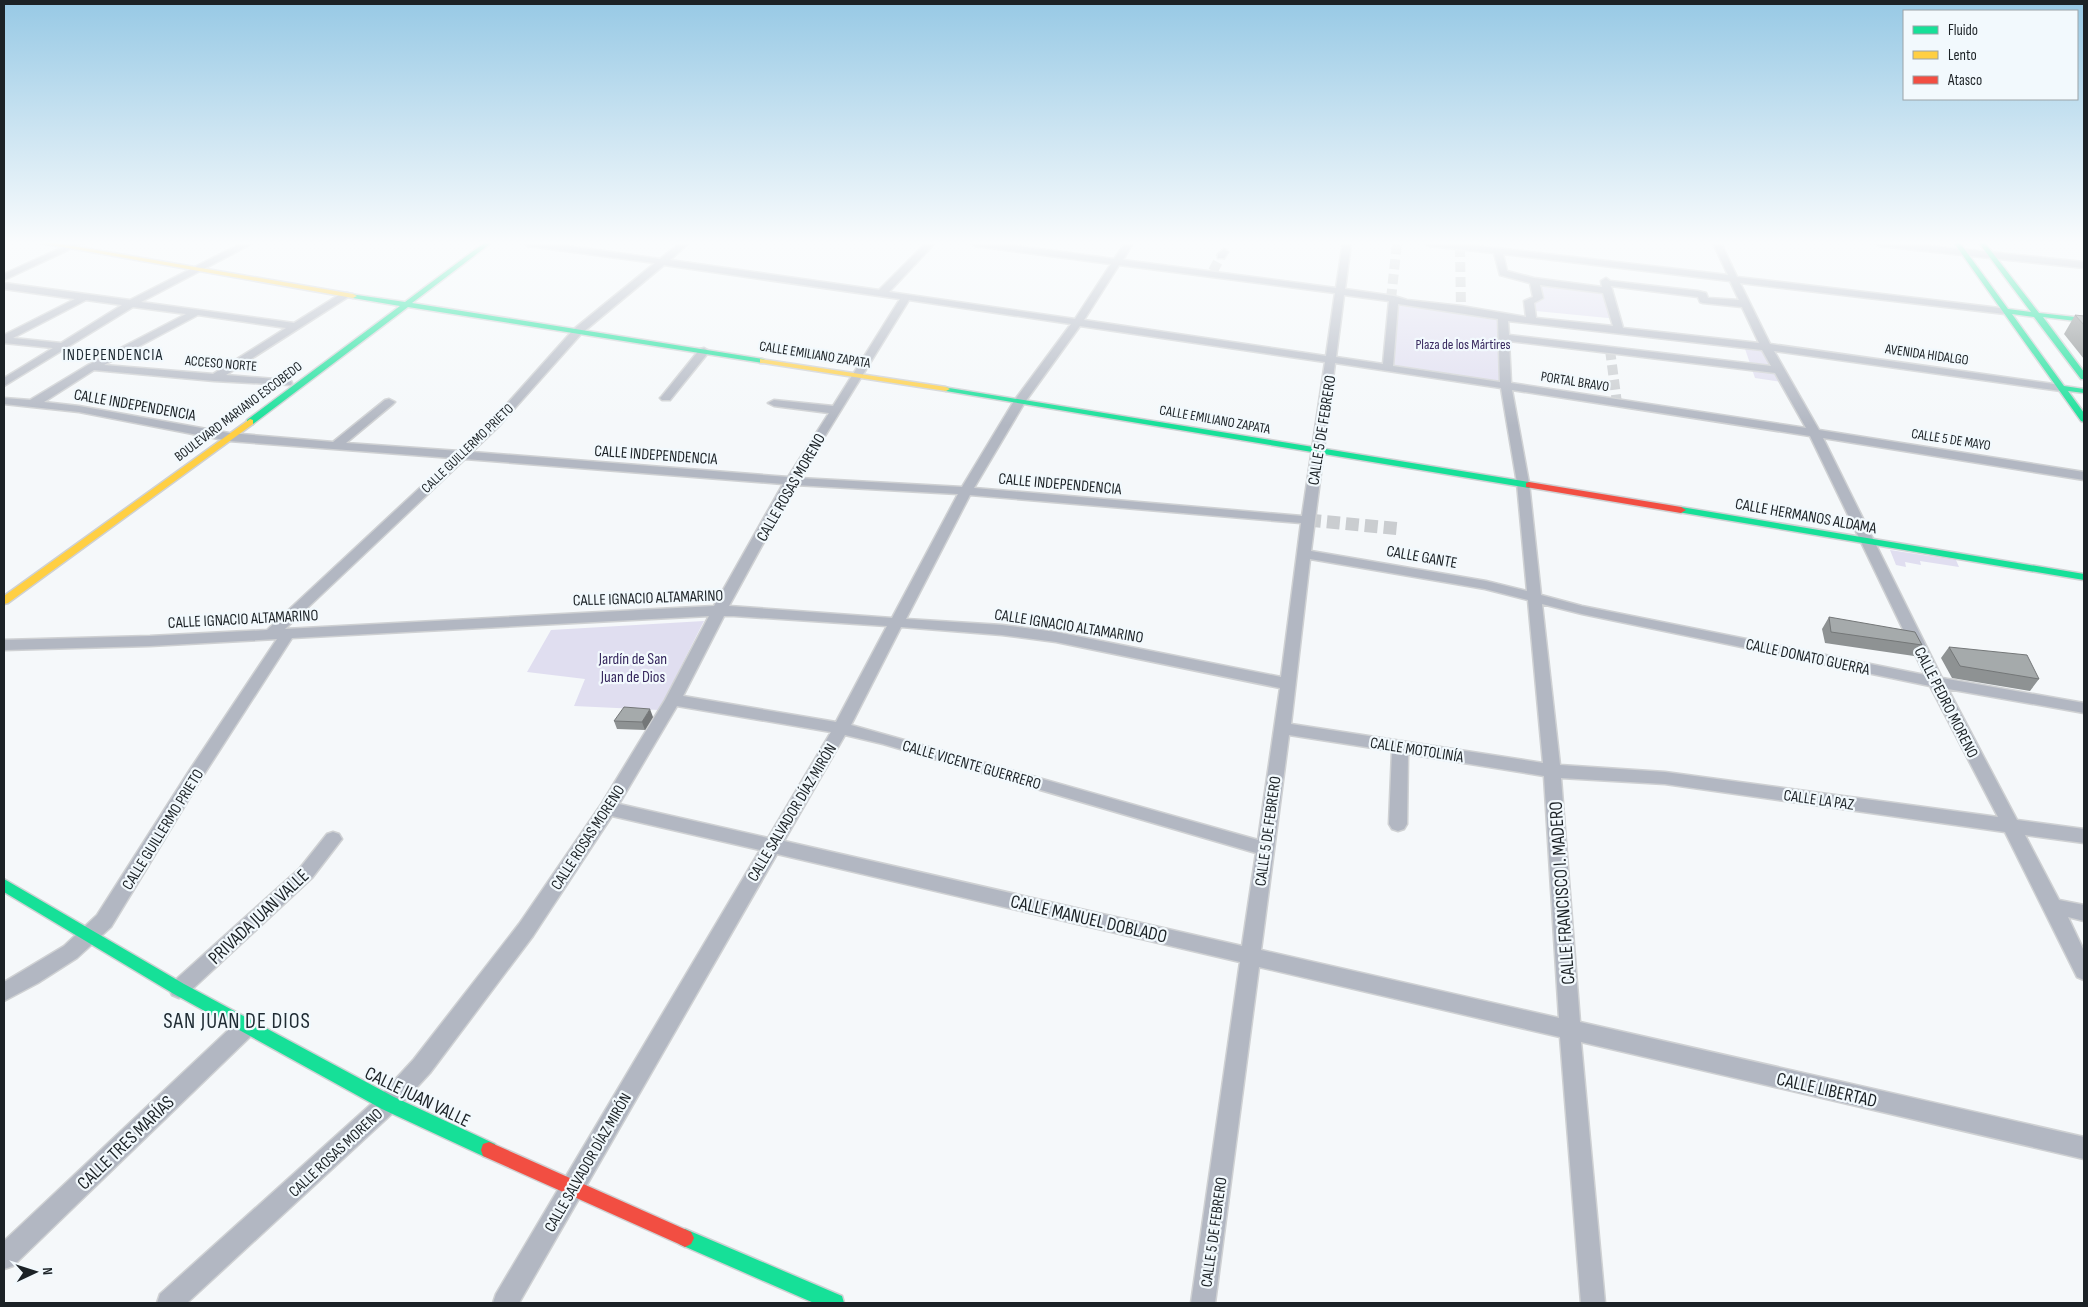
<svg xmlns="http://www.w3.org/2000/svg" width="2088" height="1307" font-family="'Sofia Sans Condensed',sans-serif">
	<style>
		.green { fill: #e0def0 }
		.lines { fill: none; stroke-linecap: round; stroke-linejoin: round }
		.street-tunnel-far1 { stroke: #cacdd0; stroke-width: 10; stroke-dasharray: 10 5; stroke-linecap: butt }
		.street-tunnel { stroke: #cacdd0; stroke-width: 13; stroke-dasharray: 13 6; stroke-linecap: butt }
		.street-casing { stroke: #cfd1d3; stroke-width: 3 }
		.fast-casing { stroke: #cfd1d3; stroke-width: 3 }
		.slow-casing { stroke: #cfd1d3; stroke-width: 3 }
		.jam-casing { stroke: #cfd1d3; stroke-width: 3 }
		.street { fill: #b2b7c2; fill-rule: evenodd }
		.fast { fill: #16e098; fill-rule: evenodd }
		.slow { fill: #ffcf43; fill-rule: evenodd }
		.jam { fill: #f24e42; fill-rule: evenodd }
		.wall { fill: #8e9293 }
		.shaded-wall { fill: #747778 }
		.building { fill: #a5aaab; stroke: #747778 }
		.labels { text-anchor: middle; stroke-width: 4.5; stroke-linejoin: round; paint-order: stroke }
		.far-park-label { font-size: 14px; fill: #37285e; stroke: #f2f9fd }
		.far-street-label { font-size: 14px; fill: #1c2226; stroke: #f2f9fd }
		.far-quarter-label { font-size: 16px; letter-spacing: 1px; fill: #202c34; stroke: #f2f9fd }
		.street-label { font-size: 16px; fill: #1c2226; stroke: #f2f9fd }
		.park-label { font-size: 16px; fill: #37285e; stroke: #f2f9fd }
		.near-street-label { font-size: 19px; fill: #1c2226; stroke: #f2f9fd }
		.near-quarter-label { font-size: 22px; letter-spacing: 1px; fill: #202c34; stroke: #f2f9fd }
	</style>
	<rect width="100%" height="100%" fill="#f5f8fa"/>
	<path class="green" d="M1541 285 1610 292 1618 319 1536 311 1534 299 1543 300Z
		M1399 304 1498 315 1502 383 1393 367Z
		M1744 346 1765 348 1781 382 1755 378Z
		M1890 550 1956 560 1959 567 1920 561 1921 565 1905 562 1906 567 1896 565Z
		M704 621 659 710 574 706 585 679 527 672 551 630Z"/>
	<g class="lines">
		<path class="street-tunnel-far1" d="M1460 247 1461 309
			M1213 271 1221 256
			M1391 299 1397 243
			M1610 350 1617 403"/>
		<path class="street-tunnel" d="M1308 520 1402 529"/>
		<g class="street-casing">
			<path id="street" d="M72 243H83L4 280V274Z
				M242 243H253L141 302 294 323 342 293H348V297L226 375 287 380 291 381 292 383 291 385 214 381 94 370 44 402 79 406 229 433 333 442 385 400 389 399 395 402 393 404 346 443 459 451 490 423 574 329 655 263 528 246 524 243H548L660 259 680 243H689L670 260 879 290 926 243H935L889 292 1075 319 1111 264 975 246 971 243H996L1114 259 1125 243H1133L1123 260 1336 288 1343 243H1351L1345 289 1394 296 1407 300 1461 306 1526 317 1524 301 1533 297 1530 283 1500 275 1494 253 1429 246 1425 243H1452L1728 275 1713 243H1721L1737 277 2008 309V313L2005 314 1740 283 1770 344 2061 385 2066 388 2061 391 1774 351 1819 430 2084 472V480L1823 438 1942 678 2084 703V713L1948 689 2017 820 2084 829V843L2025 835 2059 900 2084 905V921L2068 917 2084 951V980L2077 977 2005 832 1665 784 1561 778 1580 1022 2084 1137V1159L1581 1042 1605 1303H1581L1560 1037 1259 967 1215 1303H1191L1240 962 777 854 519 1303H493L496 1294 760 850 612 816 533 936 430 1073 396 1110 187 1303H157L160 1294 380 1096 414 1059 519 924 602 803 665 700 709 616 292 638 201 779 111 927 77 958 38 983 4 1001V982L64 946 97 915 189 771 277 639 150 646 4 650V640L150 636 267 630 452 458 229 441 79 412 4 404V398L30 400 88 365 186 314 133 307 4 386V378L53 348 4 343V335L75 299 4 289V283L130 300ZM1503 254 1730 281 1739 300 1708 298 1706 293 1698 291 1610 281 1606 278 1601 281 1602 287 1534 278 1507 271ZM664 265 900 299 833 406 774 400 768 403 774 406 829 413 788 477 472 452 498 427 582 333ZM1119 265 1335 293 1326 356 1084 320ZM1540 285 1603 293 1613 326 1536 318 1534 303 1543 298ZM1611 286 1698 297 1700 302 1703 303 1742 307 1759 343 1623 328ZM1344 295 1389 301 1383 364 1336 357ZM86 300 122 305 61 343 13 338ZM909 300 1071 324 1014 401 962 487 799 478ZM1398 304 1498 319 1500 382 1393 366ZM198 315 286 328 213 374 104 365ZM1508 321 1762 350 1771 366 1509 335ZM1080 326 1325 362 1302 516 974 488 1025 402ZM1509 341 1775 373 1806 428 1511 383ZM1335 363 1501 388 1517 483 1527 591 1486 581 1311 551ZM1512 390 1810 436 1925 675 1582 606 1541 595 1529 483ZM465 459 783 484 714 606 285 629ZM795 485 958 494 892 618 729 606ZM970 495 1301 523 1281 677 1056 632 1002 625 906 619ZM1310 559 1485 589 1528 600 1543 763 1291 724ZM1542 604 1582 614 1930 686 1998 817 1665 772 1560 765ZM724 616H734L887 626 836 722 683 696ZM901 627 1002 635 1056 642 1280 688 1258 840 851 725ZM677 706 831 732 768 838 619 804ZM845 735 883 744 1256 853 1242 946 784 841ZM1289 735 1392 751 1389 824 1392 829 1398 831 1404 829 1407 824 1408 754 1544 776 1559 1018 1261 950Z
				M1875 243H1904L2084 262V268L1879 246Z
				M1224 249 1228 252 1224 258H1218V254Z
				M704 348 709 351 708 353 670 400H662L660 398 662 396 700 349Z
				M333 832 339 834 342 839 312 878 186 995 179 998 172 995 169 989 172 983 300 868 327 834Z
				M246 1018 253 1020 256 1027 253 1034 13 1266 4 1269V1241L239 1020Z"/>
		</g>
		<g class="fast-casing">
			<path id="fast" d="M484 243H491L412 303 763 359 767 361 763 363 408 307 253 424H247V420L400 306 353 298 349 296 350 294 405 302Z
				M1954 243H1960L2008 309 2031 312 1979 243H1985L2039 313 2084 318V322L2043 317 2084 372V379H2081L2034 317 2012 314 2064 386 2084 389V393L2068 391 2084 413V422L2081 421Z
				M943 387 1529 482 1534 485 1529 488 946 391 942 389Z
				M1681 507 2084 574V580L1678 512 1676 510 1678 508Z
				M4 879 184 984 394 1097 495 1144 497 1150 495 1156 489 1158 483 1156 382 1109 174 994 4 892Z
				M685 1229 842 1296 844 1303H814L679 1244 676 1238 679 1232Z"/>
		</g>
		<g class="slow-casing">
			<path id="slow" d="M40 243H55L353 294 357 296 353 298Z
				M760 359 946 387 950 389 946 391 763 363H760Z
				M250 419 253 420V424L8 603 4 604V596Z"/>
		</g>
		<g class="jam-casing">
			<path id="jam" d="M1529 482 1681 507 1686 510 1681 513 1526 487V483Z
				M489 1142 691 1232 694 1238 691 1244 685 1247 679 1244 483 1156 481 1150 483 1144Z"/>
		</g>
		<use href="#street" class="street"/>
		<use href="#fast" class="fast"/>
		<use href="#slow" class="slow"/>
		<use href="#jam" class="jam"/>
	</g>
	<path class="wall" d="M2075 315 2084 316V359L2064 334Z
		M1829 617 1922 645 1914 656 1825 643 1822 629Z
		M1949 647 2039 679 2030 691 1952 678 1941 658Z
		M653 717 645 730 617 729 614 721Z"/>
	<path class="shaded-wall" d="M650 709 653 717 645 730 642 722Z"/>
	<path class="building" d="M2075 315 2084 316V325Z
		M1829 617 1915 632 1922 645 1831 632Z
		M1949 647 2027 655 2039 679 1960 666Z
		M624 707 650 709 642 722 614 721Z"/>
	<linearGradient id="sky" x2="0" y2="1"><stop stop-color="#97c9e5"/><stop offset="0.57" stop-color="#fafcfd"/><stop offset="1" stop-color="#fafcfd" stop-opacity="0"/></linearGradient>
	<rect width="2088" height="426" fill="url(#sky)"/>
	<g class="labels">
		<g class="far-park-label">
			<text x="1463" y="349">Plaza de los Mártires</text>
		</g>
		<g class="far-street-label">
			<text transform="translate(815 354) rotate(9)" y="5">CALLE EMILIANO ZAPATA</text>
			<text transform="translate(1927 354) rotate(8)" y="5">AVENIDA HIDALGO</text>
			<text transform="translate(221 363) rotate(5)" y="5">ACCESO NORTE</text>
			<text transform="translate(1575 381) rotate(9)" y="5">PORTAL BRAVO</text>
			<text transform="translate(238 411) rotate(-37)" y="5">BOULEVARD MARIANO ESCOBEDO</text>
			<text transform="translate(1215 419) rotate(10)" y="5">CALLE EMILIANO ZAPATA</text>
			<text transform="translate(1951 439) rotate(9)" y="5">CALLE 5 DE MAYO</text>
			<text transform="translate(467 448) rotate(-44)" y="5">CALLE GUILLERMO PRIETO</text>
		</g>
		<g class="far-quarter-label">
			<text x="113" y="360">INDEPENDENCIA</text>
		</g>
		<g class="street-label">
			<text transform="translate(135 404) rotate(10)" y="6">CALLE INDEPENDENCIA</text>
			<text transform="translate(1321 430) rotate(-81)" y="6">CALLE 5 DE FEBRERO</text>
			<text transform="translate(656 454) rotate(4)" y="6">CALLE INDEPENDENCIA</text>
			<text transform="translate(1060 483) rotate(5)" y="6">CALLE INDEPENDENCIA</text>
			<text transform="translate(790 487) rotate(-60)" y="6">CALLE ROSAS MORENO</text>
			<text transform="translate(1806 515) rotate(10)" y="6">CALLE HERMANOS ALDAMA</text>
			<text transform="translate(1422 556) rotate(10)" y="6">CALLE GANTE</text>
			<text transform="translate(648 597) rotate(-2)" y="6">CALLE IGNACIO ALTAMARINO</text>
			<text transform="translate(243 618) rotate(-3)" y="6">CALLE IGNACIO ALTAMARINO</text>
			<text transform="translate(1069 625) rotate(9)" y="6">CALLE IGNACIO ALTAMARINO</text>
			<text transform="translate(1808 656) rotate(12)" y="6">CALLE DONATO GUERRA</text>
			<text transform="translate(1947 702) rotate(63)" y="6">CALLE PEDRO MORENO</text>
			<text transform="translate(1417 749) rotate(9)" y="6">CALLE MOTOLINÍA</text>
			<text transform="translate(972 764) rotate(16)" y="6">CALLE VICENTE GUERRERO</text>
			<text transform="translate(1819 799) rotate(8)" y="6">CALLE LA PAZ</text>
			<text transform="translate(791 812) rotate(-59)" y="6">CALLE SALVADOR DÍAZ MIRÓN</text>
			<text transform="translate(162 829) rotate(-58)" y="6">CALLE GUILLERMO PRIETO</text>
			<text transform="translate(1267 831) rotate(-82)" y="6">CALLE 5 DE FEBRERO</text>
			<text transform="translate(587 837) rotate(-57)" y="6">CALLE ROSAS MORENO</text>
			<text transform="translate(335 1152) rotate(-43)" y="6">CALLE ROSAS MORENO</text>
			<text transform="translate(587 1162) rotate(-60)" y="6">CALLE SALVADOR DÍAZ MIRÓN</text>
			<text transform="translate(1213 1232) rotate(-82)" y="6">CALLE 5 DE FEBRERO</text>
		</g>
		<g class="park-label">
			<text x="633" y="664">Jardín de San<tspan x="633" dy="18">Juan de Dios</tspan></text>
		</g>
		<g class="near-street-label">
			<text transform="translate(1561 893) rotate(-94)" y="7">CALLE FRANCISCO I. MADERO</text>
			<text transform="translate(258 916) rotate(-43)" y="7">PRIVADA JUAN VALLE</text>
			<text transform="translate(1089 918) rotate(13)" y="7">CALLE MANUEL DOBLADO</text>
			<text transform="translate(1827 1089) rotate(13)" y="7">CALLE LIBERTAD</text>
			<text transform="translate(418 1096) rotate(26)" y="7">CALLE JUAN VALLE</text>
			<text transform="translate(125 1142) rotate(-44)" y="7">CALLE TRES MARÍAS</text>
		</g>
		<g class="near-quarter-label">
			<text x="237" y="1028">SAN JUAN DE DIOS</text>
		</g>
	</g>
	<rect width="2088" height="1307" fill="none" stroke="#1c2226" stroke-width="10"/>
	<rect x="1903" y="10" width="175" height="90" fill="#f2f9fd" stroke="#9ca3a7"/>
	<rect x="1913" y="26" width="25" height="8" fill="#16e098" stroke="#9ca3a7"/>
	<text x="1948" y="35" font-size="15" fill="#1c2226">Fluido</text>
	<rect x="1913" y="51" width="25" height="8" fill="#ffcf43" stroke="#9ca3a7"/>
	<text x="1948" y="60" font-size="15" fill="#1c2226">Lento</text>
	<rect x="1913" y="76" width="25" height="8" fill="#f24e42" stroke="#9ca3a7"/>
	<text x="1948" y="85" font-size="15" fill="#1c2226">Atasco</text>
	<g transform="translate(35 1272) rotate(86)" stroke="#f2f9fd" stroke-width="4" paint-order="stroke">
	<path d="M0-4L9 19L0 12L-9 19Z" fill="#1c2226"/>
	<text y="-8" font-size="14" font-weight="bold" text-anchor="middle" fill="#1c2226">N</text>
	</g>
</svg>
